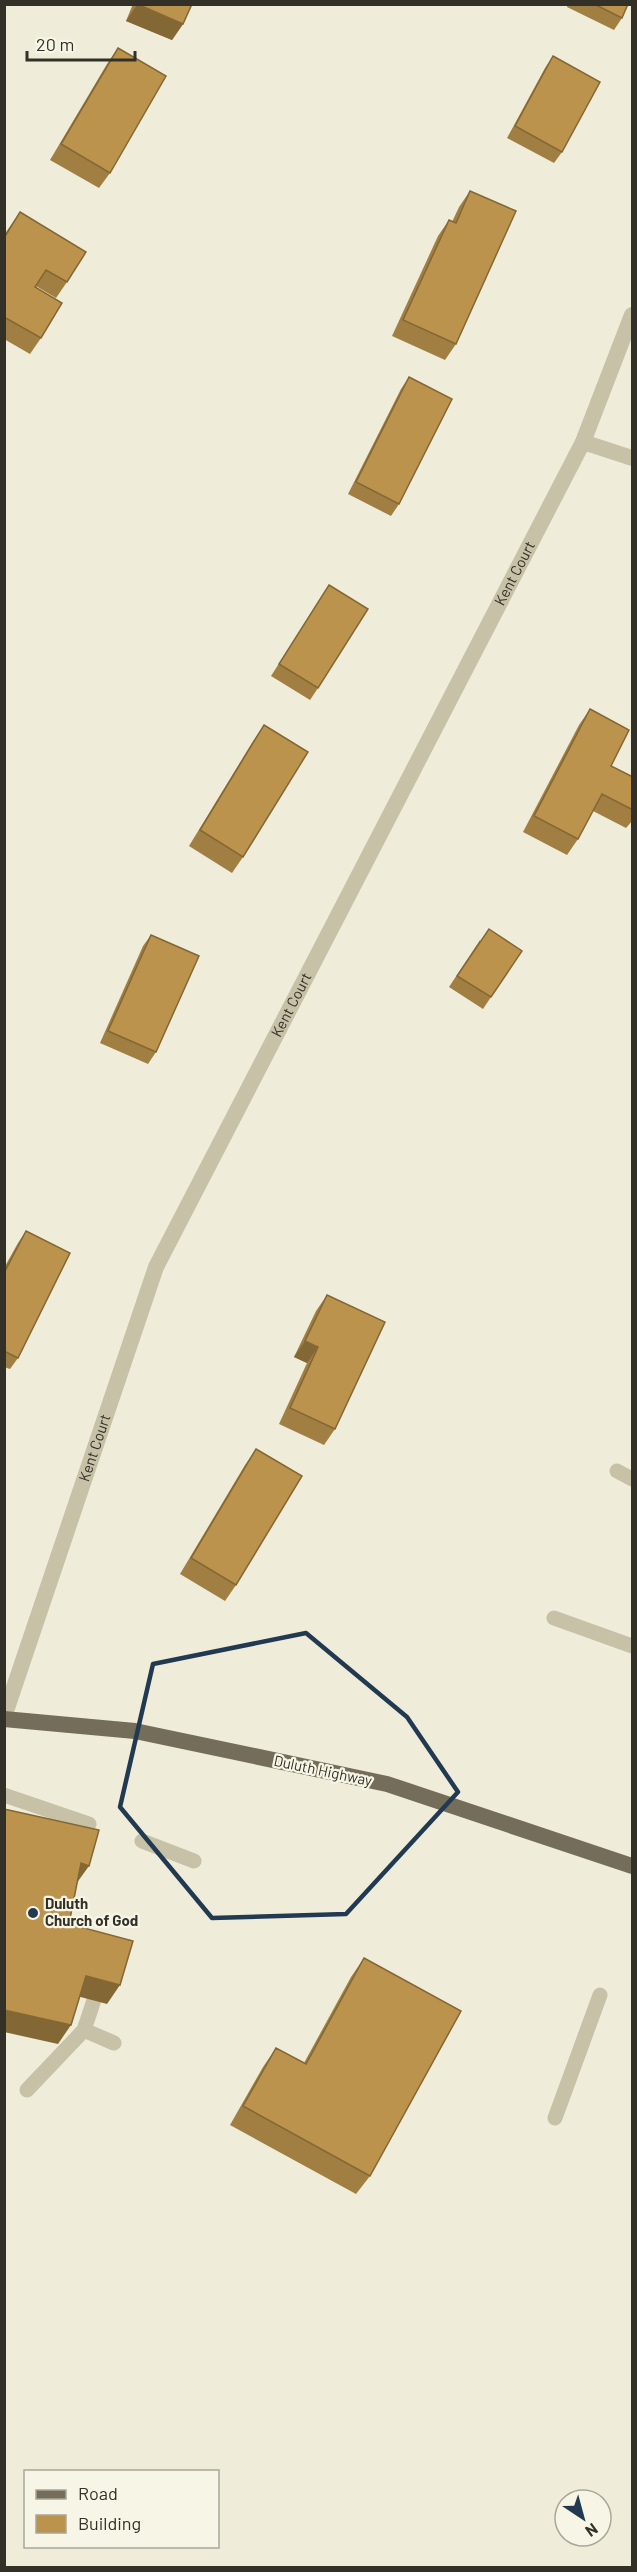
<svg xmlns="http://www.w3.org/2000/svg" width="637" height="2572" font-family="Barlow,sans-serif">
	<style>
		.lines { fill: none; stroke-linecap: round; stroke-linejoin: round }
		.service { stroke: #c6c1a7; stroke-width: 15 }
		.minor { stroke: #c6c1a7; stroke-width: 16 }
		.primary { stroke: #746d59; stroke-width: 16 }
		.wall { fill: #a17e41 }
		.shaded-wall { fill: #836735 }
		.building { fill: #bb934c; stroke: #836735; stroke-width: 1.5 }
		.marked { fill: none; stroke: #213a51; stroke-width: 4.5; stroke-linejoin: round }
		.poi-dot { fill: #213a51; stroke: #f7f6e6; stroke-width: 2 }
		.labels { text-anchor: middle; stroke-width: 4.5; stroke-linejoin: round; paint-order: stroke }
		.street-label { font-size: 15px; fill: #333027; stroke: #f7f6e6 }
		.poi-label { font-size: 15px; font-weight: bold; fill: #333027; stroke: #f7f6e6; text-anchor: start }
	</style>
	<rect width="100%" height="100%" fill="#efedda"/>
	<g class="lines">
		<path class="service" d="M617 1471 632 1479
			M554 1618 632 1646
			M4 1795 89 1824
			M142 1841 194 1861
			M84 2030 114 2043
			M27 2090 84 2030 94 2000
			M555 2118 600 1995"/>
		<g class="minor">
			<path d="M583 442 632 458"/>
			<path id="s1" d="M4 1717 156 1267 583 442 632 315"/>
		</g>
		<path class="primary" d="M4 1719 135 1731 387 1784 632 1866"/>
	</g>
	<path class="wall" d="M133 4H192L183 24 172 40 126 21Z
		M568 4H628L622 18 614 30 567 7Z
		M118 48 110 173 99 188 50 160 107 64Z
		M553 56 562 152 554 163 507 138 545 68Z
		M470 191 456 344 445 360 392 336 438 236 449 220 452 222 459 207Z
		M20 212 67 282 56 298 36 286 41 338 30 354 4 339V235Z
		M409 377 399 504 391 516 348 494 401 389Z
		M329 585 318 688 310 700 271 676Z
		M590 709 611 766 633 777V820L626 828 593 811 578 839 567 855 523 832 579 725Z
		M264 725 243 857 232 873 189 846 253 741Z
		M151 935 156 1052 148 1064 100 1043 143 946Z
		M480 940 491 997 483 1009 449 987Z
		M26 1231 18 1358 10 1369 4 1367V1268L18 1243Z
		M327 1295 335 1429 324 1445 279 1424 307 1363 294 1357 316 1311Z
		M256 1449 236 1585 225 1601 180 1574 245 1465Z
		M364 1958 370 2176 356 2194 230 2125 263 2067 276 2048 304 2063 351 1977Z"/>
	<path class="shaded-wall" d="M137 5 183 24 172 40 126 21Z
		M305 1341 318 1347 307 1363 294 1357Z
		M81 1863 89 1866 76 1884Z
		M86 1976 120 1985 107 2004 73 1995Z
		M4 2010 71 2025 58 2044 4 2032Z"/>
	<path class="building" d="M137 4H192L183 24Z
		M594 4H628L622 18Z
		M118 48 166 76 110 173 61 144Z
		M553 56 600 82 562 152 515 126Z
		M470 191 516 211 456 344 403 320 449 220 456 223Z
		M20 212 86 252 67 282 46 270 35 287 62 303 41 338 4 317V238Z
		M409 377 452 399 399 504 356 482Z
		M329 585 368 609 318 688 279 664Z
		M590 709 629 730 611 766 633 777V810L602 794 578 839 534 816Z
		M264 725 308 752 243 857 200 830Z
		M489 929 522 951 491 997 457 976Z
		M151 935 199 956 156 1052 108 1031Z
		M26 1231 70 1253 18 1358 4 1351V1273Z
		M327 1295 385 1322 335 1429 290 1408 318 1347 305 1341Z
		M256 1449 302 1476 236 1585 191 1558Z
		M4 1809 99 1830 89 1866 81 1863 69 1924 133 1941 120 1985 86 1976 71 2025 4 2010Z
		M364 1958 461 2011 370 2176 243 2106 276 2048 306 2064Z"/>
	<path class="marked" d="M306 1633 407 1717 458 1792 346 1914 212 1918 120 1807 153 1664Z"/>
	<circle class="poi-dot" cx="33" cy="1913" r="6"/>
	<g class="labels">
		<g class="street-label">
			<text dy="5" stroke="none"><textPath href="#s1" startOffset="1256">Kent Court</textPath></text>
			<text dy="5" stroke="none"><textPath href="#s1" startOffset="770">Kent Court</textPath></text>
			<text dy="5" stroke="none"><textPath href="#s1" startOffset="284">Kent Court</textPath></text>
			<text transform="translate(323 1771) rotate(12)" y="5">Duluth Highway</text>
		</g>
		<g class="poi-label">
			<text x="45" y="1909">Duluth<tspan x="45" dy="17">Church of God</tspan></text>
		</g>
	</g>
	<rect width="637" height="2572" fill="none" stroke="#333027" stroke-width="12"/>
	<rect x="24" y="2470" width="195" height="78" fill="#f7f6e6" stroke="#a9a79a" stroke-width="1.5"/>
	<rect x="36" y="2490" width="30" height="9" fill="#746d59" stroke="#a9a79a" stroke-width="1.5"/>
	<text x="78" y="2500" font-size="18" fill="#333027">Road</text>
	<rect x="36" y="2515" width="30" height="18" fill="#bb934c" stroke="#a9a79a" stroke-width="1.5"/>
	<text x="78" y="2530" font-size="18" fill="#333027">Building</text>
	<g transform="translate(583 2518) rotate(144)"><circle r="28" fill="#f7f6e6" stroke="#a9a79a" stroke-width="1.5"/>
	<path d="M0-4.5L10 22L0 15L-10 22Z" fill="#213a51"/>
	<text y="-9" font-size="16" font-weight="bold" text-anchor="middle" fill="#333027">N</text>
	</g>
	<path d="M27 51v9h108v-9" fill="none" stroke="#333027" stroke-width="3"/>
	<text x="36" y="51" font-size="18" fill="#333027" stroke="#f7f6e6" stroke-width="4.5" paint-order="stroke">20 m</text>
</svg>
